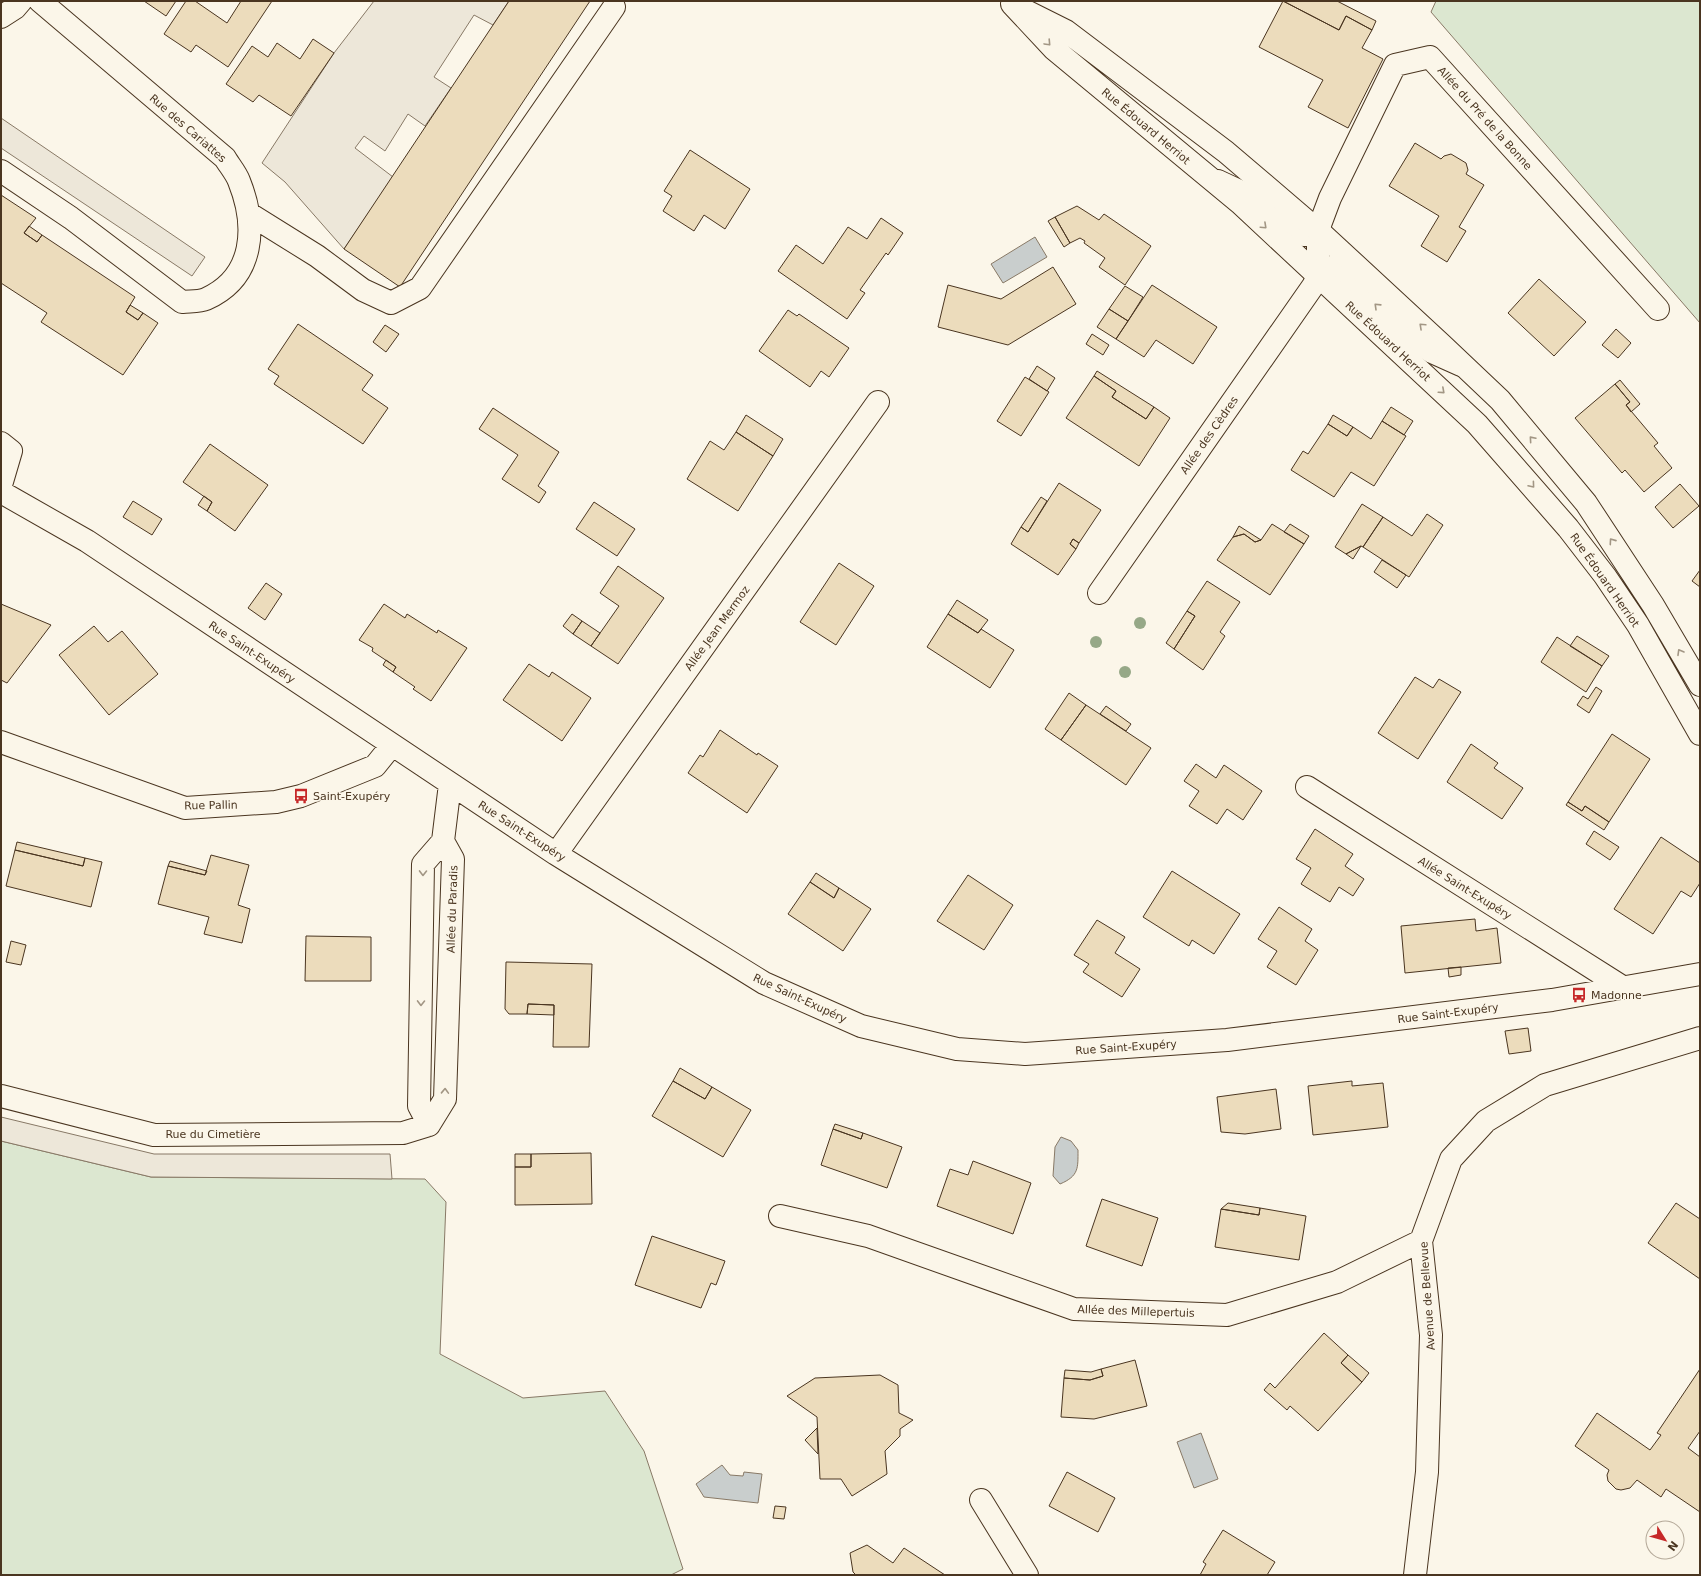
<svg xmlns="http://www.w3.org/2000/svg" width="1701" height="1576" font-family="'DejaVu Sans',sans-serif">
	<style>
		.green { fill: #dce7d0; stroke: #887966 }
		.parking { fill: #ede7d9; stroke: #887966 }
		.water { fill: #c9cecd; stroke: #887966 }
		.building { fill: #ecdcbc; stroke: #4a3520 }
		.lines { fill: none; stroke-linecap: round; stroke-linejoin: round }
		.minor-casing { stroke: #4a3520; stroke-width: 24 }
		.major-casing { stroke: #4a3520; stroke-width: 24 }
		.minor { stroke: #fbf6e9; stroke-width: 22 }
		.major { stroke: #fbf6e9; stroke-width: 22 }
		.tree { fill: #96a887 }
		.oneway { stroke: #a29684 }
		.labels { text-anchor: middle; stroke-width: 3; stroke-linejoin: round; paint-order: stroke }
		.street-label { font-size: 11px; fill: #4a3520; stroke: #fbf6e9 }
		.poi-label { font-size: 11px; fill: #4a3520; stroke: #fbf6e9; text-anchor: start }
	</style>
	<rect width="100%" height="100%" fill="#fbf6e9"/>
	<path class="green" d="M1436 1H1700V323L1431 12Z
		M1 1141 151 1177 425 1179 446 1202 440 1354 523 1398 605 1391 644 1451 683 1569 671 1575H1Z"/>
	<path class="parking" d="M374 1H509L493 25 474 15 434 77 451 88 425 126 408 114 385 151 364 136 355 148 393 177 344 249 285 182 262 163 334 53Z
		M1 118 205 257 192 276 1 148Z
		M1 1117 154 1154H390L392 1179 151 1177 1 1141Z"/>
	<path class="water" d="M1035 237 1047 257 1003 283 991 264Z
		M1061 1137 1071 1141 1078 1150C1078 1168 1079 1176 1060 1184L1053 1176 1055 1147Z
		M1201 1433 1218 1479 1194 1488 1177 1442Z
		M722 1465 730 1475 743 1476 744 1472 762 1474 758 1503 704 1497 696 1484Z"/>
	<path class="building" d="M144 1H176L166 16Z
		M186 1H195L227 23 241 1H272L228 67 196 45 191 52 164 34Z
		M509 1H590L400 287 344 249Z
		M1283 1 1339 30 1346 16 1372 30 1362 48 1383 59 1348 128 1308 107 1323 80 1259 47Z
		M1283 1H1337L1376 21 1372 30 1346 16 1339 30Z
		M313 39 334 53 291 116 259 95 253 102 226 84 252 46 268 57 277 43 300 59Z
		M1415 143 1441 159 1444 156 1451 154 1466 163 1468 170 1466 174 1484 185 1459 227 1466 231 1447 262 1421 246 1439 216 1389 186Z
		M690 150 750 189 725 229 704 215 694 231 663 211 672 196 664 191Z
		M1 195 36 218 24 233 37 242 42 235 135 297 126 312 138 320 143 313 158 323 123 375 41 322 47 313 1 283Z
		M1077 206 1099 220 1104 214 1151 246 1125 285 1099 267 1105 258 1084 243 1085 241 1080 238 1070 243 1055 217Z
		M1055 217 1070 243 1064 247 1048 221Z
		M881 218 903 233 888 255 886 253 860 290 865 293 847 319 778 271 796 245 823 264 848 227 867 239Z
		M29 226 42 235 37 242 24 233Z
		M1053 267 1076 304 1008 345 938 327 948 285 1001 299Z
		M1539 279 1586 322 1554 356 1508 313Z
		M1152 285 1217 327 1193 364 1156 340 1144 357 1116 339Z
		M1125 286 1143 297 1128 321 1109 309Z
		M130 305 143 313 138 320 126 312Z
		M1109 309 1128 321 1116 339 1097 327Z
		M788 310 797 316 799 314 849 348 829 377 821 371 810 387 759 351Z
		M298 324 373 375 362 390 388 408 363 444 274 384 279 376 268 369Z
		M385 325 399 334 386 352 373 342Z
		M1616 329 1631 343 1618 358 1602 345Z
		M1092 334 1109 345 1103 355 1086 344Z
		M1037 366 1055 378 1047 391 1029 379Z
		M1097 371 1154 407 1146 419 1112 397 1116 391 1094 376Z
		M1094 376 1116 391 1112 397 1146 419 1154 407 1170 418 1139 466 1066 418Z
		M1025 377 1049 392 1021 436 997 421Z
		M1620 380 1640 404 1631 412 1626 405 1630 402 1615 384Z
		M1615 384 1630 402 1626 405 1658 443 1654 446 1672 468 1644 492 1625 470 1622 473 1575 418Z
		M1391 407 1413 421 1404 435 1382 421Z
		M493 408 559 452 538 486 546 492 539 503 502 479 518 455 479 429Z
		M746 415 783 439 773 456 736 432Z
		M1333 415 1353 427 1347 436 1328 424Z
		M1382 421 1406 436 1374 486 1351 472 1334 497 1291 470 1303 451 1308 454 1328 424 1347 436 1353 427 1371 439Z
		M736 432 773 456 738 511 687 479 710 441 724 450Z
		M210 444 268 485 235 531 207 511 212 502 183 482Z
		M1059 483 1101 510 1079 543 1073 539 1070 544 1076 549 1058 575 1011 544 1021 527 1028 532Z
		M1680 484 1699 506 1673 528 1655 507Z
		M204 496 212 502 207 511 198 505Z
		M1041 497 1047 501 1028 532 1021 527Z
		M133 501 162 519 152 535 123 517Z
		M594 502 635 529 617 556 576 529Z
		M1362 504 1383 517 1363 547 1361 546 1346 554 1335 547Z
		M1427 514 1443 525 1409 577 1363 547 1383 517 1412 536Z
		M1272 524 1304 544 1270 595 1217 560 1233 537 1244 534 1255 542 1261 540Z
		M1290 524 1309 536 1304 544 1284 532Z
		M1239 526 1261 540 1255 542 1244 534 1233 537Z
		M1073 539 1079 543 1076 549 1070 544Z
		M1361 546 1353 559 1346 554Z
		M1382 560 1406 575 1397 588 1374 572Z
		M839 563 874 586 836 645 800 622Z
		M618 566 664 598 618 664 591 646 619 606 600 593Z
		M1700 570V587L1692 581Z
		M1207 581 1240 602 1220 632 1225 636 1203 670 1174 649 1195 616 1187 611Z
		M266 583 282 594 265 620 248 608Z
		M957 600 988 620 978 633 948 614Z
		M1 604 51 625 7 683 1 680Z
		M384 604 405 618 407 614 437 633 438 630 467 648 431 701 413 689 415 687 393 672 396 667 372 651 373 648 359 640Z
		M1187 611 1195 616 1174 649 1166 643Z
		M572 614 582 621 573 634 563 626Z
		M948 614 978 633 981 629 1014 650 990 688 927 647Z
		M582 621 600 633 591 646 573 634Z
		M94 626 108 642 122 631 158 674 109 715 59 655Z
		M1577 636 1609 656 1602 666 1570 646Z
		M1557 637 1602 666 1586 692 1541 662Z
		M386 660 396 667 393 672 383 665Z
		M529 664 549 677 552 672 591 698 562 741 503 700Z
		M1415 677 1433 688 1439 679 1461 692 1418 759 1378 733Z
		M1596 687 1602 691 1589 713 1577 705 1583 696 1588 699Z
		M1069 693 1086 705 1061 740 1045 729Z
		M1086 705 1151 748 1126 785 1061 740Z
		M1106 706 1131 724 1126 731 1100 714Z
		M720 730 757 755 758 753 778 766 747 813 688 773 700 755 703 757Z
		M1612 734 1650 759 1609 822 1585 806 1582 811 1568 802Z
		M1471 744 1498 763 1494 768 1523 788 1502 819 1447 782Z
		M1196 764 1216 778 1224 765 1262 791 1243 820 1227 809 1217 824 1189 806 1199 791 1184 781Z
		M1568 802 1582 811 1585 806 1609 822 1604 830 1566 805Z
		M1315 829 1353 854 1345 866 1364 879 1353 896 1339 887 1330 902 1301 884 1311 868 1296 859Z
		M1594 831 1619 847 1610 860 1586 844Z
		M1661 837 1700 863V883L1691 897 1681 891 1653 934 1614 909Z
		M17 842 85 858 83 866 15 850Z
		M15 850 83 866 85 858 102 862 91 907 6 886Z
		M211 855 249 865 238 905 250 909 242 943 204 934 209 917 158 904 168 866 205 875Z
		M170 861 207 871 205 875 168 866Z
		M1172 871 1240 914 1214 954 1192 940 1189 946 1143 917Z
		M816 873 839 888 834 898 810 882Z
		M968 875 1013 905 984 950 937 921Z
		M810 882 834 898 839 888 871 909 843 951 788 914Z
		M1279 907 1312 929 1305 941 1318 950 1296 985 1267 967 1277 951 1258 939Z
		M1475 919 1476 931 1497 928 1501 963 1405 973 1401 926Z
		M1097 920 1125 937 1115 953 1140 969 1122 997 1083 972 1089 964 1074 955Z
		M306 936 371 937V981H305Z
		M11 941 26 945 21 965 6 962Z
		M506 962 592 964 589 1047H553L554 1005 528 1004 527 1014H509L505 1009Z
		M1461 967V975L1449 977 1448 968Z
		M528 1004 554 1005V1015L527 1014Z
		M1528 1028 1531 1051 1509 1054 1505 1031Z
		M680 1068 712 1087 705 1099 673 1081Z
		M673 1081 705 1099 712 1087 751 1110 723 1157 652 1116Z
		M1352 1081V1086L1383 1083 1388 1127 1313 1135 1308 1086Z
		M1276 1089 1281 1129 1245 1134 1221 1132 1217 1097Z
		M835 1124 863 1133 861 1139 833 1129Z
		M833 1129 861 1139 863 1133 902 1147 887 1188 821 1165Z
		M591 1153 592 1204 515 1205V1167H531V1154Z
		M515 1154H531V1167H515Z
		M973 1161 1031 1183 1013 1234 937 1206 950 1169 968 1175Z
		M1102 1199 1158 1218 1142 1266 1086 1246Z
		M1228 1203 1260 1208 1259 1215 1221 1209Z
		M1676 1203 1700 1219V1279L1648 1243Z
		M1260 1208 1306 1216 1299 1260 1215 1247 1221 1209 1259 1215Z
		M652 1236 725 1261 716 1285 711 1283 701 1308 635 1285Z
		M1324 1333 1348 1355 1341 1363 1362 1382 1318 1431 1290 1406 1287 1410 1264 1390 1270 1383 1275 1388Z
		M1348 1355 1369 1373 1362 1382 1341 1363Z
		M1135 1360 1147 1406 1094 1419 1061 1417 1064 1378 1090 1380 1103 1376 1101 1369Z
		M1101 1369 1103 1376 1090 1380 1064 1378 1065 1370 1091 1372Z
		M1700 1369V1431L1688 1448 1700 1457V1512L1666 1489 1661 1497 1637 1480 1630 1488 1621 1490 1616 1489 1608 1481 1607 1475 1609 1470 1575 1446 1597 1413 1650 1450 1661 1435 1657 1433Z
		M880 1375 898 1385 899 1413 913 1420 900 1429V1436L885 1451 887 1474 852 1496 841 1479H820L817 1417 787 1396 815 1378Z
		M817 1428 818 1454 805 1440Z
		M1067 1472 1115 1498 1098 1532 1049 1506Z
		M775 1506 786 1507 784 1519 773 1518Z
		M1223 1530 1275 1562 1267 1575H1200L1206 1564 1203 1562Z
		M867 1545 893 1563 904 1548 945 1575H856L853 1572 850 1553Z"/>
	<g class="lines">
		<g class="minor-casing">
			<path id="minor" d="M1 17 15 8 21 1
				M1 171 71 218 182 302C189 301 199 302 206 299 255 277 257 226 239 181 236 173 229 165 225 158L40 1
				M1218 181 1248 195 1292 231C1302 237 1307 236 1318 230L1330 198 1395 65 1430 57 1658 309
				M248 213 317 256 363 290 391 303 420 288 614 7
				M1318 277 1324 268 1332 267 1342 272 1412 339 1432 352 1461 365
				M1 443 11 451 1 485
				M1 492 87 541 556 854 764 983 861 1026 957 1049 1025 1054 1227 1040 1552 1000 1700 974
				M1099 593 1313 286 1318 277V230
				M1 742 185 808 276 802 301 796 375 766 392 745
				M1307 787 1624 988
				M443 841 450 784
				M556 854 878 402
				M1 1096 154 1135 403 1133 429 1125
				M429 1125 419 1106 423 864 443 841
				M429 1125 445 1099 453 859 443 841
				M780 1216 868 1236 1074 1309 1227 1315 1337 1282 1421 1241
				M981 1500 1027 1575
				M1415 1575 1427 1472 1431 1335 1421 1241 1451 1159 1486 1121 1545 1085 1700 1038"/>
		</g>
		<g class="major-casing">
			<path id="major" d="M1012 4 1054 49 1240 203 1477 424 1568 528 1605 576 1638 625 1700 734
				M1026 11 1066 31 1226 152 1322 234 1442 345 1500 400 1586 503 1653 605 1700 685"/>
		</g>
		<use href="#minor" class="minor"/>
		<use href="#major" class="major"/>
	</g>
	<g class="tree">
		<circle cx="1140" cy="623" r="6"/>
		<circle cx="1096" cy="642" r="6"/>
		<circle cx="1125" cy="672" r="6"/>
	</g>
	<defs><path id="oneway-chevron" d="M-2-3.5L2.5 0L-2 3.5" fill="none" stroke-width="1.6" stroke-linecap="round" stroke-linejoin="round"/></defs>
	<g class="oneway">
		<use href="#oneway-chevron" transform="translate(1048 43) rotate(47)"/>
		<use href="#oneway-chevron" transform="translate(1264 226) rotate(43)"/>
		<use href="#oneway-chevron" transform="translate(1377 306) rotate(-136)"/>
		<use href="#oneway-chevron" transform="translate(1422 326) rotate(-137)"/>
		<use href="#oneway-chevron" transform="translate(1442 391) rotate(42)"/>
		<use href="#oneway-chevron" transform="translate(1532 439) rotate(-131)"/>
		<use href="#oneway-chevron" transform="translate(1532 485) rotate(50)"/>
		<use href="#oneway-chevron" transform="translate(1612 541) rotate(-125)"/>
		<use href="#oneway-chevron" transform="translate(1680 652) rotate(-120)"/>
		<use href="#oneway-chevron" transform="translate(423 873) rotate(91)"/>
		<use href="#oneway-chevron" transform="translate(421 1003) rotate(91)"/>
		<use href="#oneway-chevron" transform="translate(445 1091) rotate(-88)"/>
	</g>
	<defs>
		<g id="bus-bare" transform="scale(1.2)"><path d="M-5-6H5V4H4V6H2V4H-2V6H-4V4H-5ZM-3.5-4V0h7V-4ZM-3.5 1.2v1.5H-2V1.2ZM2 1.2v1.5H3.5V1.2Z" fill="#c62828" stroke="#fbf6e9" stroke-width="2.5" paint-order="stroke"/></g>
	</defs>
	<g fill-rule="evenodd">
		<use href="#bus-bare" x="301" y="796"/>
		<use href="#bus-bare" x="1579" y="995"/>
	</g>
	<g class="labels">
		<g class="street-label">
			<text transform="translate(1485 118) rotate(48)" y="4">Allée du Pré de la Bonne</text>
			<text transform="translate(1146 126) rotate(40)" y="4">Rue Édouard Herriot</text>
			<text transform="translate(188 128) rotate(41)" y="4">Rue des Cariattes</text>
			<text transform="translate(1388 341) rotate(43)" y="4">Rue Édouard Herriot</text>
			<text transform="translate(1209 435) rotate(-55)" y="4">Allée des Cèdres</text>
			<text transform="translate(1605 580) rotate(55)" y="4">Rue Édouard Herriot</text>
			<text transform="translate(717 628) rotate(-54)" y="4">Allée Jean Mermoz</text>
			<text transform="translate(252 652) rotate(34)" y="4">Rue Saint-Exupéry</text>
			<text transform="translate(211 805) rotate(-1)" y="4">Rue Pallin</text>
			<text transform="translate(522 831) rotate(33)" y="4">Rue Saint-Exupéry</text>
			<text transform="translate(1465 888) rotate(32)" y="4">Allée Saint-Exupéry</text>
			<text transform="translate(452 909) rotate(-88)" y="4">Allée du Paradis</text>
			<text transform="translate(800 998) rotate(25)" y="4">Rue Saint-Exupéry</text>
			<text transform="translate(1448 1013) rotate(-7)" y="4">Rue Saint-Exupéry</text>
			<text transform="translate(1126 1047) rotate(-4)" y="4">Rue Saint-Exupéry</text>
			<text x="213" y="1138">Rue du Cimetière</text>
			<text transform="translate(1427 1296) rotate(-94)" y="4">Avenue de Bellevue</text>
			<text transform="translate(1136 1311) rotate(2)" y="4">Allée des Millepertuis</text>
		</g>
		<g class="poi-label">
			<text x="313" y="800">Saint-Exupéry</text>
			<text x="1591" y="999">Madonne</text>
		</g>
	</g>
	<rect width="1701" height="1576" fill="none" stroke="#4a3520" stroke-width="4"/>
	<g transform="translate(1665 1540) rotate(127)"><circle r="19" fill="#fbf6e9" stroke="#b4a999"/>
	<path d="M0-3L7 15L0 10L-7 15Z" fill="#c62828"/>
	<text y="-6" font-size="11" font-weight="bold" text-anchor="middle" fill="#4a3520">N</text>
	</g>
</svg>
